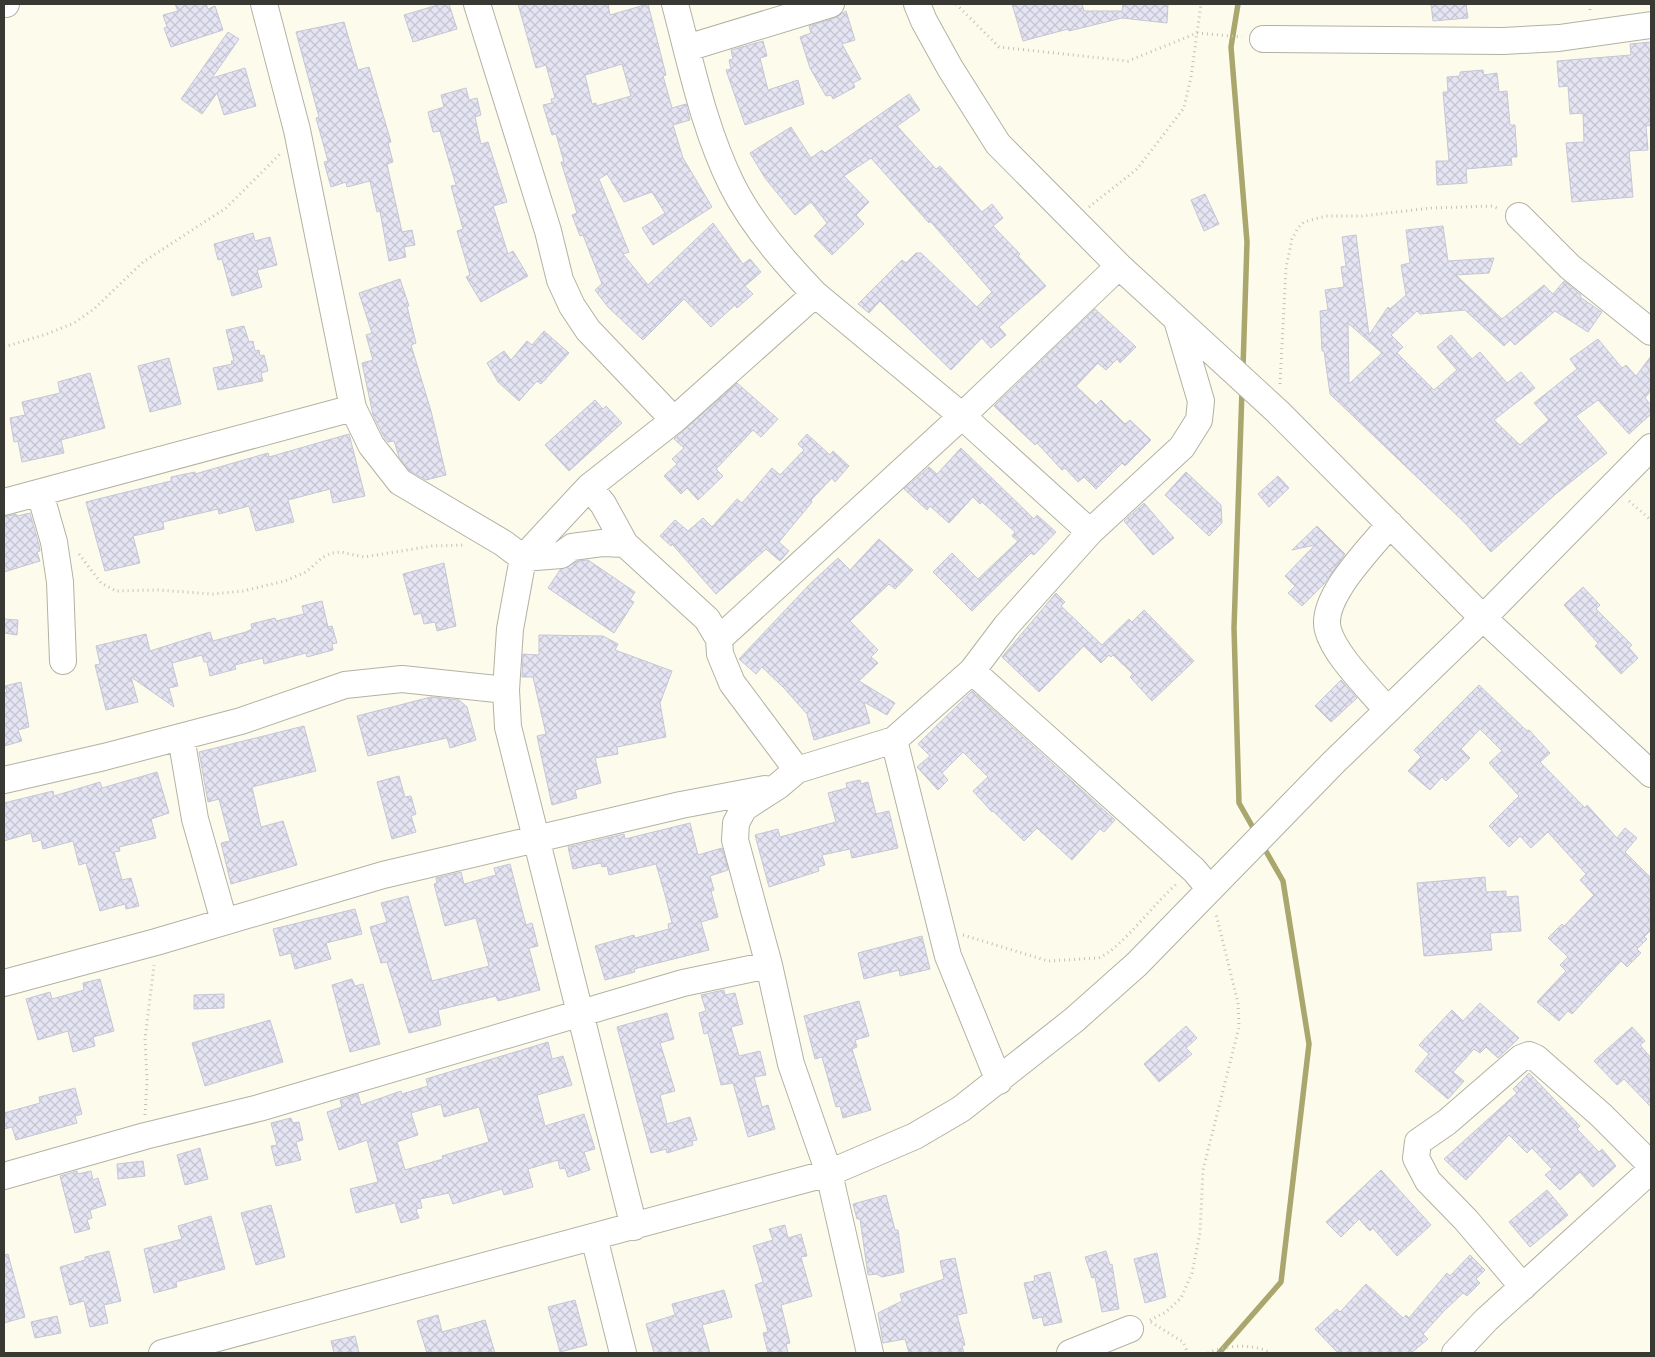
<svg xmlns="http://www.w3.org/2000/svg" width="1655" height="1357" font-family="Lato,sans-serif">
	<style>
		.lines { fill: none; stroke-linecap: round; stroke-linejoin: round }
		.stream { stroke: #a9a66e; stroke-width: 5.5 }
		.building { fill: url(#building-cross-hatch); stroke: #c7c6d5; fill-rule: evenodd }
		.minor-casing { stroke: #b2b2a3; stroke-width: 28 }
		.path { stroke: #c2c1b4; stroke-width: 3; stroke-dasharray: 1 4; stroke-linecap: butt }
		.minor { stroke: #fff; stroke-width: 26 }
	</style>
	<defs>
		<pattern id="building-cross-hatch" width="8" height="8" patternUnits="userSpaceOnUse" patternTransform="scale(1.25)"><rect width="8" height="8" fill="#e5e4f3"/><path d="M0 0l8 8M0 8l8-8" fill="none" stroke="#c5c4d1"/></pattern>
	</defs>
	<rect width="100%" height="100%" fill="#fdfcec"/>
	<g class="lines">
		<path class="stream" d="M1238 4 1231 47 1247 242 1243 368
			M1242 390 1234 628 1239 803 1256 833
			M1219 1353 1281 1282 1309 1044 1283 881 1263 846"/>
	</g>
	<path class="building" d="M175 4H206L208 9 215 6 223 30 171 47 164 28 167 27 163 15 178 11Z
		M441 4H449L457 29 413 42 404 15Z
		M518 4H608L610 15 648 4 666 75 663 76 672 108 686 104 690 120 673 125 683 158 712 207 653 245 642 228 665 213 652 192 624 202 607 174 599 179 629 252 623 254 648 285 713 223 743 264 750 259 761 272 745 286 753 294 737 308 735 305 711 327 684 299 643 340 608 307 595 290 602 284 583 235 580 236 572 215 577 213 561 162H564L556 134 552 135 543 105 552 103 551 99 555 98 546 65 536 68ZM622 64 631 96 596 106V103L592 104 585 75Z
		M1012 4H1082L1084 11H1122L1123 4H1168L1167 23 1122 18 1069 31 1068 29 1023 41Z
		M1431 4H1466L1468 18 1433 21Z
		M846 11 855 40 842 44 861 79 853 83 855 87 833 99 831 95 826 96 810 68 800 37 811 33 809 26 835 18Z
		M344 22 358 70 369 67 391 142 388 143 393 162 387 164 402 232 412 230 415 245 404 247 406 257 389 261 380 211 377 212 370 181 347 187 346 182 331 187 324 162 328 161 316 118 319 117 296 32Z
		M228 32 239 39 212 78 245 68 256 106 224 115 217 93 202 114 181 99Z
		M763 41 767 56 760 58 768 90 798 80 804 104 745 125 726 70 731 69 729 60 733 59 731 50Z
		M1651 42V125L1646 126 1648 150 1629 151 1633 197 1572 202 1566 143 1584 142 1583 113 1570 114 1568 86 1559 87 1557 61 1631 55 1630 44Z
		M1483 70 1484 75 1497 73 1499 92 1507 91 1510 125H1515L1517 157H1511L1512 165 1466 169 1467 183 1437 185 1436 161H1449L1443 92H1448L1447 77 1460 76V72Z
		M466 88 469 100 477 98 481 115 475 117 481 144 488 142 507 202 493 206 508 254 513 251 528 276 481 302 466 277 470 275 457 231 463 229 451 186 456 185 440 131 433 132 428 112 444 107 441 95Z
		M909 94 920 110 897 126 936 169 940 166 982 212 992 204 1003 218 993 226 1020 254 1018 256 1046 286 999 327 1006 335 991 348 982 338 951 370 880 301 869 313 858 304 902 260 906 263 916 253H921L977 307 992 292 930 221 929 223 871 158 844 176 869 202 856 215 864 224 832 255 814 236 827 223 811 202 795 215 765 178 750 153 791 127 811 158 822 150 825 153Z
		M1205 194 1219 224 1204 231 1191 200Z
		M1443 226 1448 261 1494 258 1489 273 1456 275 1502 319 1544 285 1553 294 1564 281 1581 295 1580 297 1602 312 1588 332 1555 311 1515 345 1510 340 1504 346 1465 310 1420 314 1417 311 1391 335 1403 347 1397 353 1434 390 1457 370 1437 347 1451 335 1472 359 1480 352 1507 383 1521 372 1535 388 1494 420 1520 445 1549 420 1534 403 1577 369 1570 359 1598 339 1622 368 1626 365 1636 376 1651 356V390L1645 398 1651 405V414L1629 434 1598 400 1576 416 1607 453 1557 493 1491 552 1466 524 1330 394 1324 351H1322L1320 311 1328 310 1325 290 1344 287 1341 267 1346 266 1342 237 1356 235 1369 335 1388 307 1390 309 1406 295 1401 265 1410 263 1406 230ZM1348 323 1382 353 1349 384Z
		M253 233 255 241 270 237 277 265 257 270 262 287 232 296 222 259 218 260 214 244Z
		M400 279 409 306H407L416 343 411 345 431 411 446 475 426 480 410 471 399 457 394 441 388 442 384 437 373 415 362 363 373 360 366 335 372 333 359 293Z
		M1095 309 1136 347 1120 363 1117 359 1106 370 1098 363 1076 386 1096 405 1101 400 1125 424 1130 420 1151 440 1125 466 1122 463 1096 489 1084 477 1078 482 1065 468 1062 470 1037 443 1035 445 994 406Z
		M244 326 249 342 253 341 255 351 259 350 260 356 264 355 268 371 261 373 263 381 218 390 213 368 232 364 231 361H234L226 330Z
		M544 331 569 353 541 384 537 381 519 401 498 382 487 363 504 351 511 360 527 341 532 345Z
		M169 358 181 404 150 412 138 366Z
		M90 373 105 428 61 440 64 453 22 462 18 441 14 442 10 418 25 415 22 402 60 393 58 382Z
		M737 383 778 419 761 437 753 430 716 469 723 476 698 500 687 488 681 494 664 476 677 464 672 459 684 448 674 439Z
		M595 400 603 409 606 406 622 423 569 471 545 445Z
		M349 434 365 496 333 503 330 489 288 500 294 522 256 531 249 506 219 514 218 509 163 522 164 529 133 536 140 563 105 571 86 502 171 481V477L195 472V474L268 453 269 457Z
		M807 434 830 455 833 451 849 466 835 482 832 478 811 500 812 502 779 542 789 551 780 561 766 549 716 594 672 544 671 546 660 536 675 520 688 531 703 518 712 527 737 499 742 503 772 468 780 475 804 450 798 444Z
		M961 448 1034 519 1037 515 1056 532 1034 555 1031 553 972 611 933 572 952 553 978 579 1018 541 1012 536 1015 532 982 502 980 504 973 497 949 523 930 506 927 510 904 489 929 467 937 474Z
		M1186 472 1221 505 1222 523 1209 536 1165 495Z
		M1278 476 1289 488 1269 507 1258 494Z
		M1144 503 1174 538 1153 555 1124 521Z
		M30 513 39 545 40 551 37 552 40 561 4 572V517L16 514 17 516Z
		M1317 526 1345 554 1324 584 1302 606 1288 593 1295 586 1285 576 1315 545 1292 550Z
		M879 539 913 570 895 589 889 584 850 621 878 650 871 657 878 663 859 681 895 703 887 715 864 702 870 723 814 740 807 714 784 688 762 667 756 674 739 659 810 584 838 558 850 570Z
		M588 560 635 592 630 600 634 602 614 633 548 588 560 570 578 561Z
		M444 563 456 626 437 631 435 622 424 624 421 613 414 615 403 574Z
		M1583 587 1600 605 1596 609 1632 645 1629 648 1638 658 1621 674 1595 646 1598 643 1564 605Z
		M1056 593 1065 602 1061 606 1102 645 1129 619 1132 622 1144 610 1194 661 1152 701 1130 677 1133 674 1113 655 1111 657 1109 655 1101 663 1084 646 1039 692 1002 657Z
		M322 601 328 627 332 626 337 643 332 644 333 650 307 657 306 653 264 664 263 658 235 665 236 669 210 676 207 662H204L202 655 172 663 178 686 169 688 174 707 131 677 138 702 106 710 95 665 100 664 96 646 146 634 150 651 210 632 213 641 246 632 252 629 251 624 275 618 276 621 304 614 302 606Z
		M4 619 18 620 17 635 4 633Z
		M539 635 603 636 618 644 615 650 672 671 660 703 666 737 617 747 618 754 595 758 601 783 575 790 577 798 552 805 537 736 546 734 533 677H522L523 654 539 655Z
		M1341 680 1357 698 1331 722 1315 706Z
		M21 682 29 727 18 730 22 741 4 746V693L7 692 5 686Z
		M1479 685 1527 731 1529 730 1550 753 1540 762 1585 808 1587 805 1617 838 1625 828 1637 838 1625 852 1651 878V930L1644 937 1647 939 1637 949 1641 953 1627 967 1621 961 1572 1014 1568 1011 1559 1021 1537 1002 1566 971 1560 965 1568 957 1548 938 1562 924 1564 926 1594 895 1580 880 1586 874 1548 832 1531 848 1520 836 1509 847 1489 826 1519 796 1489 763 1502 751 1480 729 1461 749 1470 758 1446 781 1442 777 1430 790 1408 771 1421 757 1414 750Z
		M972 691 1115 820 1104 832 1100 829 1072 860 1037 828 1024 841 993 811 992 812 973 791 988 777 963 752 942 773 948 780 938 790 917 767 930 756 918 744Z
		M431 697 459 700 467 707 476 740 450 748 447 738 368 756 357 716Z
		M304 726 316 771 252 787 261 827 283 821 297 865 231 884 221 843 230 841 219 799 208 802 199 752Z
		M157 772 169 813 151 819 156 838 119 847 120 851 114 852 122 880 131 878 139 906 126 909 125 904 100 911 86 863 79 865 73 841 43 849 41 840 33 842 31 833 4 841V803L53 791 54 796 100 782 102 788Z
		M399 776 405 797 411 796 416 814 411 816 416 832 392 839 377 782Z
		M860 780 861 784 868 782 876 814 889 811 898 848 852 858 850 849 822 855 825 865 818 867 819 871 769 887 755 835 778 829 780 837 836 822 828 793 847 788 846 783Z
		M690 823 698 855 722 848 728 870 710 876 714 890 711 891 718 917 701 922 709 950 634 969 635 972 605 980 595 946 634 935 635 938 669 929 668 924 672 923 665 895 656 864 609 875 607 866 602 867 601 863 573 869 568 847 624 834 625 839Z
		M510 864 526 925 532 923 538 946 529 948 540 990 498 1001 496 996 438 1010 441 1025 409 1033 387 962 381 963 370 927 387 922 381 903 408 896 432 981 489 966 476 918 445 926 434 884 437 883 436 878 461 872 464 884 496 875 494 868Z
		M1485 877 1486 892 1506 891V897L1518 896 1521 931 1490 933 1492 950 1424 956 1417 883Z
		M355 909 362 934 326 943 331 959 295 969 291 953 280 956 273 929Z
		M922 936 930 969 900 976 899 970 864 979 858 953Z
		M100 979 114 1031 93 1037 95 1046 73 1052 68 1031 38 1040 26 999 50 992 52 999 84 990 83 983Z
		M352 979 355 986 363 984 380 1044 350 1052 332 985Z
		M724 990 725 995 735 993 743 1024 731 1027 739 1056 760 1051 766 1075 754 1077 762 1107 768 1105 775 1129 748 1137 733 1083 721 1085 708 1033 704 1034 699 1013 706 1011 701 995Z
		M224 994V1008L194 1009V995Z
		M859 1001 869 1036 855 1040 857 1047 852 1049 871 1110 843 1118 840 1106 836 1107 822 1057 815 1059 804 1016Z
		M1480 1003 1519 1038 1498 1058 1486 1047 1480 1053 1474 1049 1453 1072 1464 1081 1448 1099 1415 1071 1429 1054 1419 1045 1452 1010 1463 1021Z
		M667 1013 674 1039 660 1043 675 1091 660 1095 667 1124 690 1117 697 1140 692 1141 693 1145 667 1153 666 1149 651 1153 617 1027Z
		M270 1020 283 1062 205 1086 192 1043Z
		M1186 1026 1197 1038 1186 1048 1192 1054 1159 1082 1144 1064Z
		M1632 1027 1645 1041 1640 1045 1651 1058V1107L1624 1079 1617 1085 1594 1061Z
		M548 1042 552 1059 563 1056 572 1085 537 1095 545 1126 584 1114 595 1149 584 1152 590 1170 568 1177 565 1168 560 1169 558 1160 528 1169 533 1187 504 1195 502 1189 453 1204 449 1193 420 1199 422 1208 416 1209 419 1218 401 1223 395 1203 356 1213 350 1189 378 1182 367 1140 339 1150 327 1112 342 1107 340 1100 358 1094 361 1105 401 1091 402 1094 428 1086 426 1079ZM441 1104 444 1117 479 1107 489 1142 442 1156 443 1159 405 1170 397 1142 418 1135 411 1113Z
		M1529 1073 1580 1126 1577 1129 1599 1152 1602 1149 1616 1166 1593 1187 1580 1172 1560 1190 1545 1175 1552 1169 1532 1148 1527 1153 1509 1135 1466 1180 1444 1159 1517 1093 1513 1089Z
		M75 1088 82 1114 75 1116 77 1123 16 1140 12 1127 4 1129V1113L40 1103 39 1097Z
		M291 1118 293 1123 299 1122 303 1140 296 1142 301 1160 276 1166 271 1146 277 1145 271 1123Z
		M200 1148 208 1179 185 1185 177 1155Z
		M143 1161 145 1176 118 1179 117 1164Z
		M1381 1170 1431 1225 1397 1256 1373 1228 1370 1231 1359 1219 1341 1237 1326 1222Z
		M77 1171 78 1174 91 1171 93 1180 98 1178 106 1205 90 1210 92 1218 87 1220 90 1229 75 1233 60 1176Z
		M1547 1190 1568 1215 1530 1247 1509 1222Z
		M886 1195 895 1230H898L904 1272 882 1277 877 1274 868 1275 860 1219H857L853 1204Z
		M271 1205 285 1257 256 1265 241 1213Z
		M211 1216 225 1269 176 1282 177 1287 154 1293 144 1249 182 1239 178 1226Z
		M785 1225 788 1238 801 1234 807 1256 801 1257 812 1296 781 1305 790 1343 786 1344 788 1353H768L763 1333 768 1332 755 1285 763 1282 753 1246 773 1240 769 1229Z
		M109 1251 121 1301 104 1305 108 1323 90 1327 84 1301 70 1305 60 1267 85 1260V1257Z
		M1106 1251 1110 1265 1112 1264 1119 1309 1102 1312 1095 1277 1092 1278 1085 1257Z
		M1157 1253 1166 1297 1145 1303 1134 1259Z
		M8 1254 25 1317 4 1323V1255Z
		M1470 1255 1485 1270 1476 1279 1480 1283 1467 1296 1463 1293 1444 1311 1423 1334 1428 1339 1411 1353H1338L1315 1329 1337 1309 1340 1312 1366 1284 1403 1318 1406 1315 1409 1318 1447 1273 1450 1276Z
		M955 1258 967 1313 957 1315 965 1345 962 1346 964 1353H909L905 1339 883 1343 878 1313 902 1301 900 1294 944 1279 940 1261Z
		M1050 1272 1062 1322 1044 1326 1042 1317 1033 1319 1024 1283 1035 1281 1034 1276Z
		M724 1290 732 1317 702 1325 710 1353H654L646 1324 675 1315 672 1304Z
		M575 1300 587 1345 560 1352 548 1307Z
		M438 1315 442 1332 485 1320 495 1353H427L417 1321Z
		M57 1316 61 1333 35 1338 31 1322Z
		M355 1336 359 1353H334L331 1341Z"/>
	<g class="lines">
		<g class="minor-casing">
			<path id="minor" d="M4 4H6
				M264 4 297 130 353 408 371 445 400 482 503 543 523 558 561 555 572 547 602 543 625 544
				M477 4 548 231 560 280 572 306 588 330 674 420
				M675 4C691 64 704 129 732 185 752 225 784 262 815 294L962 416 1090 532
				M917 4 924 21 950 68 998 144 1119 266 1278 412 1483 618 1651 774
				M1263 39 1503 41 1559 38 1651 25
				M687 48 831 4
				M1519 216 1570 267 1651 332
				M589 487 603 504 625 544 707 619 719 639 720 654 732 683 797 770
				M40 493 54 542 60 582 63 661
				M4 502 353 408
				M719 639 962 416 1119 266
				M972 671 1194 870 1210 889
				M1387 710C1370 689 1335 656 1328 630 1319 598 1371 548 1390 524
				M181 737 195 819 224 921
				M894 740 948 956 999 1081
				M4 780 104 757 241 721 345 685 402 679 506 690
				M4 983 156 942 383 875 681 805 765 789
				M4 1176 145 1136 259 1108 683 983 769 965
				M634 1227 508 727 506 690 510 629 523 558 589 487 674 420 815 294
				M594 1237 623 1353
				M1523 1287 1466 1220 1428 1181 1416 1158 1418 1142 1447 1122 1521 1058 1529 1055 1536 1058 1601 1115 1651 1165
				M162 1353 829 1173 915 1136 961 1109 1074 1020 1137 964 1334 762 1483 618 1651 447
				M870 1353 829 1173 791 1064 769 965 735 840 736 823 744 808 778 786 797 770 894 740 972 671 1006 626 1090 532 1182 447 1199 420 1201 401 1177 320
				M1070 1353 1130 1329
				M1455 1353 1486 1320 1651 1170"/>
		</g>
		<path class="path" d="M956 4 999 47 1128 61 1197 33 1242 37
			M1590 4V13
			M1089 207 1137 169 1184 108 1191 77 1201 4
			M4 347 47 334 74 323 94 309 143 262 226 208 280 154
			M1280 384 1286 268 1292 239 1298 228 1304 222 1326 216H1362L1431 208 1492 206 1500 209
			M1629 501 1651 520
			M79 554 101 583 116 591 158 590 213 594 243 591 285 581 306 572 323 557 332 553 341 552 364 557 432 546 463 545
			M963 935 1048 961 1098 958C1121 950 1156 900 1178 883
			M145 1115 147 1081 145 1039 154 965
			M1150 1320 1166 1312 1181 1298 1192 1273 1200 1233 1203 1170 1239 1027 1238 1003 1216 914
			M1151 1322 1183 1342 1188 1353
			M1208 1353C1226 1345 1253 1343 1271 1353"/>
		<use href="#minor" class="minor"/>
	</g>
	<rect width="1655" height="1357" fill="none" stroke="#393933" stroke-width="10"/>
</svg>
